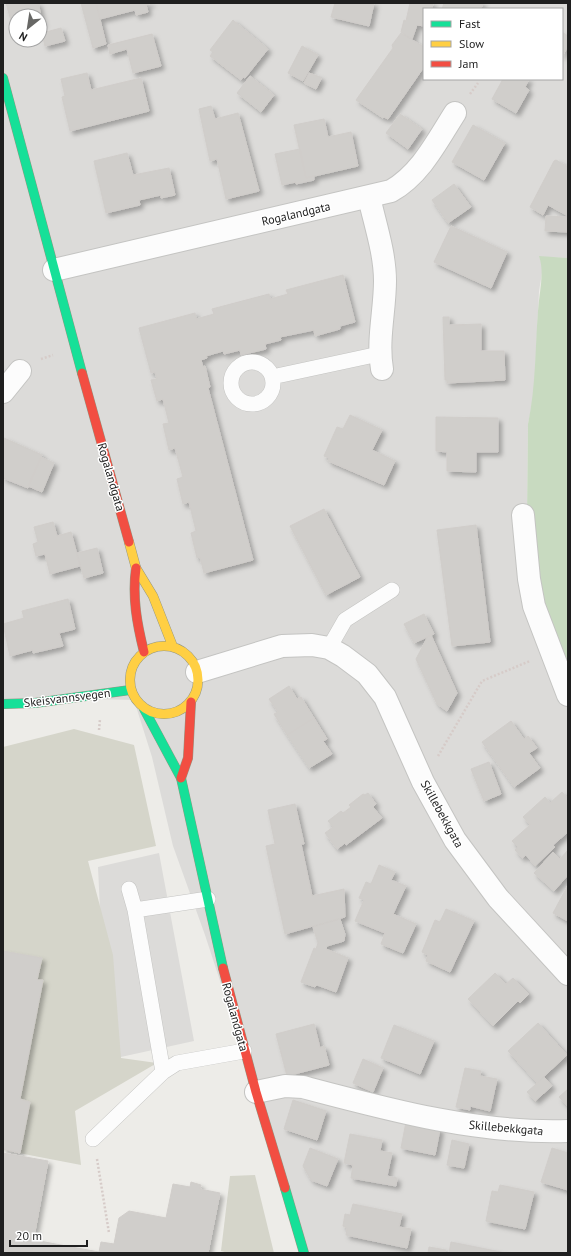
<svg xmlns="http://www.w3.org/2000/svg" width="571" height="1256" font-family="'PT Sans',sans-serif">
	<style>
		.residential { fill: #dcdbd9; fill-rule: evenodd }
		.construction { fill: #d5d5ca }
		.forest { fill: #c8dac0 }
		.building { fill: #d0cecb; stroke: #d0cdca; filter: url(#shadow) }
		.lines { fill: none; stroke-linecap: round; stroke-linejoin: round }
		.lane-casing { stroke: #c4c4c2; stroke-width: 16 }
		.street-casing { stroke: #c4c4c2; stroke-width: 24 }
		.fast-casing { stroke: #939682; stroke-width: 10 }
		.slow-casing { stroke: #939682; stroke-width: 10 }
		.jam-casing { stroke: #939682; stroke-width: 10 }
		.path { stroke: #d6cbc8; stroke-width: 2.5; stroke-dasharray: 2 2; stroke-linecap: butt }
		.lane { stroke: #fcfcfc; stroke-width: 15 }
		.street { stroke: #fcfcfc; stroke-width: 22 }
		.fast { stroke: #16e098; stroke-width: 9 }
		.slow { stroke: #ffcf43; stroke-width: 9 }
		.jam { stroke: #f24e42; stroke-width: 9 }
		.labels { text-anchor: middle; stroke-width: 3; stroke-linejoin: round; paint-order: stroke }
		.street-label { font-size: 12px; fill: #1f1f1f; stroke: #fff }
	</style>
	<defs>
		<filter id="shadow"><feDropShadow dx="3.5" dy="3.5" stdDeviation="2" flood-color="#0004"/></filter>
	</defs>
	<rect width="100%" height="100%" fill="#edece8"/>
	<path class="residential" d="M3 3H568V258L540 257 543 267 539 291 534 396 528 424 526 609 545 666 568 708V1253H309L205 935 173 846 152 757 134 700 96 699 3 704ZM424 9H562V79H424ZM16 16H40V40H16Z
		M159 853 194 1041 107 1060 98 867Z"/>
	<path class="construction" d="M74 729 134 745 156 846 88 861 113 955 121 1058 157 1063 75 1111 81 1165 3 1150V747Z
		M255 1175 274 1253H228L221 1251 230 1176Z"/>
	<path class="forest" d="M539 256 568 258V708L545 666 526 609 528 424C536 386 535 349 538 311 539 293 545 273 539 256Z"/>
	<path class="building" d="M6 3H38L43 24H40V16H16V31H14Z
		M81 3H96L106 44 93 48Z
		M96 3H152L146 5 148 12 136 15 135 10 100 19Z
		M335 3H374L369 26 331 17Z
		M410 3H433L432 9H424V26L417 25 412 39 401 32 404 20 406 21Z
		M444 3H483L481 9H442Z
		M233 20 268 49 245 78 243 77 241 80 210 56 213 52 210 50Z
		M61 28 65 41 45 46 42 33Z
		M562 32 568 36V46L562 57Z
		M401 33 424 47V67L388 119 384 117 383 118 356 100 393 48 392 45Z
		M152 34 161 66 133 73 127 49 110 54 108 45Z
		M302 46 318 55 303 81 288 73Z
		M87 73 91 90 141 78 149 111 70 131 62 97 65 96 61 79Z
		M309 73 320 77 321 79 316 89 304 83Z
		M250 76 274 95 261 112 237 93Z
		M503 79H529L525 87 529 90 516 113 492 99Z
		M211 106 215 119 238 113 259 191 226 199 217 159 210 161 199 109Z
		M400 114 422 129 408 149 386 133Z
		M324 119 328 137 351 132 358 166 306 178 294 125Z
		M473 125 505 143 484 180 452 162Z
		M300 149 306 178 314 176V180L296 184V182L282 185 275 154Z
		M127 153 133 175 169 168 175 195 161 198V195L139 200 140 205 106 213 94 161Z
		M556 160 568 167V216L548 205 543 215 530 207 554 161Z
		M454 184 471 207 448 223 432 200Z
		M546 216 568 217V232L545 231Z
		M451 226 507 252 491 288 434 262Z
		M343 275 355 322 340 326V329L315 336 314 330 280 337 281 340 265 344 266 349 241 355 240 350 224 354 223 351 206 356 207 358 201 360 203 367 205 366 210 387 208 388 253 560 204 573 200 557 197 558 191 533 196 531 189 502 183 504 177 479 183 477 175 448 169 450 163 424 169 423 163 399 157 401 151 380 157 379 155 372 151 373 139 328 195 313 196 319 214 314 212 309 269 294 270 299 288 294 286 290Z
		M443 317H449V325L481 324V351H504L505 380 447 383V380H445Z
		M350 415 382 430 372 450 395 461 384 485 328 461 329 458 324 456 337 427 343 429Z
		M436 417 498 418V452H476V472L447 471V452L436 451Z
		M4 438 42 455 28 488 3 478Z
		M41 457 54 463 42 492 28 486Z
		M324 509 360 577 326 595 290 526Z
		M53 522 57 536 71 532 80 566 50 574 45 554 36 556 33 544 38 542 34 527Z
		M476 525 490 642 452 646 437 530Z
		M97 548 103 573 84 578 77 553Z
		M68 599 75 629 59 633 63 646 33 653V650L10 656 3 624 24 618 22 611Z
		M424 614 434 634 414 643 404 624Z
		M431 635 457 693 447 711 437 704 416 659 428 636Z
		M289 686 297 699 301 697 314 718 287 735 274 714 278 712 269 699Z
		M314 718 327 739 323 741 332 754 309 768 287 735Z
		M511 721 524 739 528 736 537 748 529 753 540 768 514 787 482 742Z
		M489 762 501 794 484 801 471 769Z
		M562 792 568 799V832L553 845 555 847 535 866 526 855 522 858 515 850 518 847 512 841 530 825 523 817 545 797 550 803Z
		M368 793 376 804 373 807 382 818 346 845 345 843 337 849 325 833 333 827 328 821 341 811 343 813 351 807 349 805 363 794 365 795Z
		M295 804 304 844H301L312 896 344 889 345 917 285 934 266 846 275 844 268 810Z
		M568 850V875L554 891 534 873 553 852 560 859Z
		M379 865 395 872 391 880 406 886 393 914 416 924 403 953 381 944 385 933 355 921 364 900 359 898 366 882 371 884Z
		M568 885V921L553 913Z
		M446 909 474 921 450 972 426 961 428 955 422 952 435 920 440 922Z
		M340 919 345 934 344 941 327 946 326 949 348 958 336 992 317 985 315 987 301 982 314 948 316 949 318 943 313 927Z
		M3 951 42 958 37 980H43L20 1099 30 1102 20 1153 3 1149Z
		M495 973 506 984 513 978 529 994 520 1003 518 1001 493 1026 468 999Z
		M538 1023 567 1055 537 1083 508 1051Z
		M314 1024 320 1048 324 1046 329 1065 287 1076 276 1034Z
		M394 1025 434 1041 420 1074 381 1058Z
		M363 1059 383 1068 373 1092 353 1083Z
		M465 1068 481 1071 480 1076 497 1079 490 1111 470 1106V1110L456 1107Z
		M544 1077 552 1086 535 1101 527 1092Z
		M568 1089V1107L559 1097Z
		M293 1100 326 1111 317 1140 284 1129Z
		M406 1122 440 1129 435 1155 401 1148Z
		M350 1134 382 1140 380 1151 392 1153 387 1176 397 1178 396 1186 351 1178 353 1165 344 1163Z
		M452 1140 469 1144 464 1168 447 1165Z
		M310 1148 338 1159 327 1186 311 1180 303 1166Z
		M552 1148 568 1153V1190L541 1182Z
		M3 1153 48 1161 31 1253H3Z
		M191 1182 201 1185 200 1189 220 1193 208 1253H31L34 1240 99 1252 101 1242 114 1244 119 1218 129 1211 166 1218 173 1184 190 1187Z
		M500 1185 534 1192 525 1229 486 1221 492 1191 498 1192Z
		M353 1204 402 1214 399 1227 411 1229 407 1248 346 1235 347 1228 343 1226 345 1214 350 1215Z
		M451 1242 506 1253H449Z
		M429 1247 446 1250 445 1253H428Z"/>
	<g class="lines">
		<g class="lane-casing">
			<path id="lane" d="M231 383a21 21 0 1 1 42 0a21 21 0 1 1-42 0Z
				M272 377 379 354
				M329 648 345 620 392 590
				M129 889 135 910 163 1072
				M135 910 208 899
				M93 1139 163 1072 177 1063 244 1051"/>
		</g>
		<g class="street-casing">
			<path id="street" d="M369 197C375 224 385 253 385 281 385 310 377 340 382 369
				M54 270 391 191C421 174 437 141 455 113
				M3 392 20 371
				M523 515 529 579 534 606 568 695
				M197 672 282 646 312 645 329 648 343 656 367 674 385 697 423 782 455 840 498 898 568 974
				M256 1092 285 1086 303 1087C390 1110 478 1134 568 1131"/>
		</g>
		<g class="fast-casing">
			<path id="fast" d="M3 78 82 373
				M3 704 35 703 130 690
				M144 709 181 778 223 968
				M285 1188 304 1253"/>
		</g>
		<g class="slow-casing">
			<path id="slow" d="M129 542 136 568 153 596 173 647
				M130 680a34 34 0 1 1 68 0a34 34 0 1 1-68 0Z"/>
		</g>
		<g class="jam-casing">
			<path id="jam" d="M82 373 129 542
				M136 568C132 597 137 624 144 652
				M181 778 188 758 191 702
				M223 968 256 1092 285 1188"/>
		</g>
		<path class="path" d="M470 94 478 83
			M41 359 53 355
			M99 730 100 719
			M438 756 482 681 530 661
			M97 1159 109 1233"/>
		<use href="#lane" class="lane"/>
		<use href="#street" class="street"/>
		<use href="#fast" class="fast"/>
		<use href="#slow" class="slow"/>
		<use href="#jam" class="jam"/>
	</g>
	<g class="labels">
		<g class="street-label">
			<text transform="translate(296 214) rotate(-13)" y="4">Rogalandgata</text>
			<text transform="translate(111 477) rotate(74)" y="4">Rogalandgata</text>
			<text transform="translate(67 698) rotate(-7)" y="4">Skeisvannsvegen</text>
			<text transform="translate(442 814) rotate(61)" y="4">Skillebekkgata</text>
			<text transform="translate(235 1017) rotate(75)" y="4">Rogalandgata</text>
			<text transform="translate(506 1128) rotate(5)" y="4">Skillebekkgata</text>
		</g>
	</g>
	<rect width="571" height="1256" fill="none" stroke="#1f1f1f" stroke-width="8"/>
	<rect x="423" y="8" width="140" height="72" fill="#ffffff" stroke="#a5a5a5"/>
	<rect x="431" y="21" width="20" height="6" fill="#16e098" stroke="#a5a5a5"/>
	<text x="459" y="28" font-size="12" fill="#1f1f1f">Fast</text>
	<rect x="431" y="41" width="20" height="6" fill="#ffcf43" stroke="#a5a5a5"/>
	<text x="459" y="48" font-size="12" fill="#1f1f1f">Slow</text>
	<rect x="431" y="61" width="20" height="6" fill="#f24e42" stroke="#a5a5a5"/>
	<text x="459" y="68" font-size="12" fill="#1f1f1f">Jam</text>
	<g transform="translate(28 28) rotate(210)"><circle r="19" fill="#ffffff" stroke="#a5a5a5"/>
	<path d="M0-3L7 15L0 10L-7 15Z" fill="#676765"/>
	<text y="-6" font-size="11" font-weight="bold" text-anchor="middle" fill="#1f1f1f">N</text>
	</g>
	<path d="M10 1240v6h77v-6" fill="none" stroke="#1f1f1f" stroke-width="2"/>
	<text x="16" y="1240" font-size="12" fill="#1f1f1f" stroke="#ffffff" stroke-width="3" paint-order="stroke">20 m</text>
</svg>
